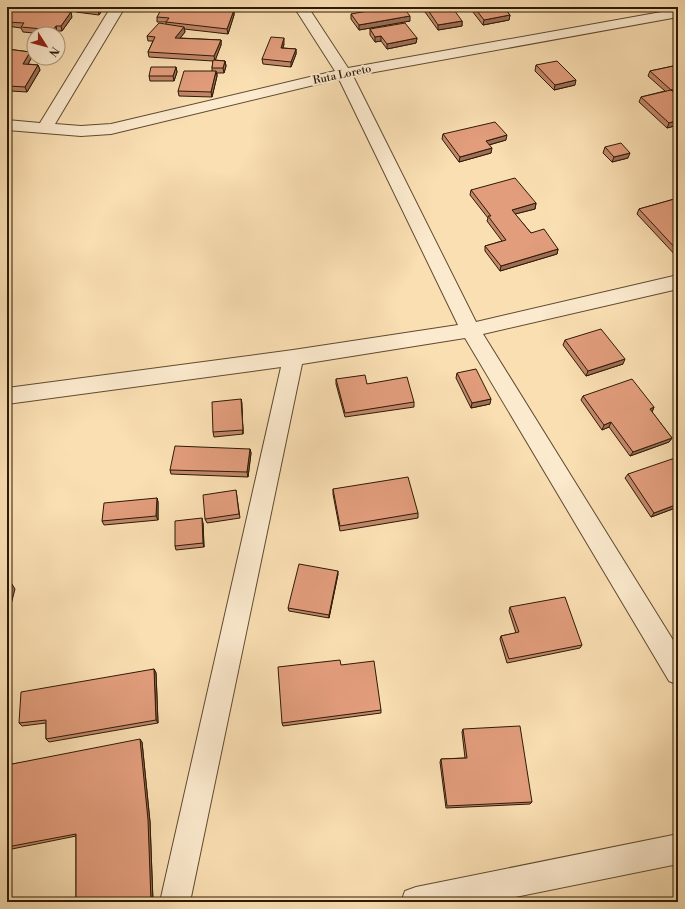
<svg xmlns="http://www.w3.org/2000/svg" width="685" height="909" font-family="'Libre Bodoni',serif">
	<style>
		.lines { fill: none; stroke-linecap: round; stroke-linejoin: round }
		.street-casing { stroke: #604b30; stroke-width: 2 }
		.street { fill: #fceace; fill-rule: evenodd }
		.wall { fill: #c2876b; stroke: #2d1a05 }
		.shaded-wall { fill: #9e6e57; stroke: #2d1a05 }
		.building { fill: #e29d7c; stroke: #2d1a05 }
		.labels { text-anchor: middle; stroke-width: 4; stroke-linejoin: round; paint-order: stroke }
		.far-street-label { font-size: 11px; fill: #2d1a05; stroke: #fceace }
	</style>
	<rect width="100%" height="100%" fill="#fadfb3"/>
	<filter id="stains"><feTurbulence type="fractalNoise" baseFrequency=".005" numOctaves="4"/><feColorMatrix values="0 0 0 0 .2 0 0 0 0 .09 0 0 0 0 .02 0 0 0 .5 -.17"/></filter>
	<radialGradient id="worn" r=".72"><stop offset=".6" stop-color="#630" stop-opacity="0"/><stop offset="1" stop-color="#630" stop-opacity=".3"/></radialGradient>
	<g class="lines">
		<g class="street-casing">
			<path id="street" d="M111 7H125L55 124 81 126 111 124 335 71 294 7H308L348 68 678 9V17L353 76 476 322 678 275V289L483 334 678 648V685L669 681 465 338 302 364 190 902H160L281 367 7 404V388L293 350 458 325 339 79 111 134 81 136 7 130V120L40 123Z
				M678 834V864L491 902H401L405 891 416 887Z"/>
		</g>
		<use href="#street" class="street"/>
	</g>
	<path class="wall" d="M7 7H30L29 8 72 17 62 31H57L55 34H44L23 32 21 28 7 26Z
		M74 7H104L99 15 76 12Z
		M425 7 462 21V26L438 30 425 12Z
		M469 7H503L510 15 509 20 483 25Z
		M174 9 234 10V15L228 34 184 29 185 32 180 38 221 40V45L215 60 225 61 226 66 224 73H217V76L212 97 179 96 178 91 212 71V68L213 61 149 57 148 52 153 41H148L147 36 166 24V22H157V17Z
		M351 14 410 21 359 30 351 19Z
		M370 29 417 38 416 43 387 49 381 41 375 42 370 35Z
		M284 44 283 48 296 49V54L291 67 263 64 262 59Z
		M7 49 30 52 32 57 28 64 38 65 40 70 27 92 11 91 7 96Z
		M536 65 575 85 554 90 535 71Z
		M678 65V92L675 93 678 96V125L667 128 639 102 641 97 665 91 648 76 650 71Z
		M176 67 177 72 174 81H150L149 76Z
		M443 134 506 140 489 145 491 153 459 162 442 139Z
		M605 147 628 158 612 162 603 153Z
		M471 190 536 203 535 209 515 214 531 233 558 249 557 254 500 271 485 251V246L502 241 487 221 488 218 470 195Z
		M678 198V258L637 214 639 209Z
		M565 340 623 364 586 376 563 345Z
		M457 373 490 404 471 408 456 378Z
		M336 379 367 384 414 402V407L345 417 336 384Z
		M583 396 654 407 652 412 672 438 669 442 630 456 609 427 602 430 581 400Z
		M241 399 243 434 214 437 213 432Z
		M250 449 251 453 248 477 171 474 170 470Z
		M628 474 678 507 651 517 625 478Z
		M333 489 418 513V518L340 531 333 494Z
		M236 490 240 518 207 523 205 519Z
		M157 498 158 502V520L104 525 102 521Z
		M203 523 204 547 176 550 175 546Z
		M338 574 329 618 289 611 288 608Z
		M510 607 582 645 580 648 507 663 500 639 501 636 516 633 509 611Z
		M341 665 381 710V713L283 726 282 723Z
		M154 669 156 673 158 723 49 742 46 739V723L22 726 19 723Z
		M463 729 532 802 530 804 446 808 440 762 441 759 465 758 462 732Z
		M142 742 150 822 153 902H76V836L7 850V765Z"/>
	<path class="shaded-wall" d="M99 7H104L99 15 98 10Z
		M352 7H368L352 10Z
		M234 10V15L228 34 227 29Z
		M71 12 72 17 62 31 61 26Z
		M510 15 509 20 483 25 484 20Z
		M410 16V21L359 30V25Z
		M462 21V26L438 30V25Z
		M56 26 57 31 55 34H54L53 30Z
		M184 27 185 32 176 43 175 38Z
		M381 36V41L375 42V37Z
		M284 38V44L281 53V48Z
		M417 38 416 43 387 49V44Z
		M221 40V45L215 61 214 56Z
		M296 49V54L291 67V62Z
		M30 52 32 57 25 69 23 64Z
		M225 61 226 66 224 73 223 68Z
		M38 65 40 70 27 92 25 87Z
		M176 67 177 72 174 81 173 76Z
		M216 71 217 76 212 97 211 92Z
		M576 80 575 85 554 90 555 85Z
		M9 86 11 91 7 96V88Z
		M678 88V92L669 95 671 90Z
		M678 120V125L667 128 669 123Z
		M507 135 506 140 485 146 486 141Z
		M492 148 491 153 459 162 460 157Z
		M630 153 628 158 612 162 614 157Z
		M536 203 535 209 511 215 512 210Z
		M558 249 557 254 500 271 501 266Z
		M625 359 623 364 586 376 588 371Z
		M241 399 242 403 243 434V430Z
		M491 399 490 404 471 408 472 403Z
		M654 407 652 412 650 409Z
		M611 422 609 427 602 430 604 425Z
		M672 438 669 442 630 456 633 452Z
		M250 449 251 453 248 477 247 472Z
		M157 498 158 502V520L156 516Z
		M678 504V507L651 517 654 513Z
		M202 518 203 523 204 547 203 543Z
		M338 571V574L329 618V615Z
		M10 581 15 589 7 620V591Z
		M154 669 156 673 158 723 156 720Z
		M140 739 142 742 150 822 153 902 151 901Z"/>
	<path class="building" d="M7 7H25L24 8 71 12 61 26H56L53 30 21 27 24 23 7 22Z
		M74 7H99L98 10Z
		M175 7H203L234 10 227 29 166 22 169 18 157 17 162 8 174 9Z
		M390 7H403L410 16 359 25 351 14Z
		M426 7H452L462 21 438 25Z
		M474 7H503L510 15 484 20Z
		M159 23 184 27 175 38 221 40 214 56 148 52 155 37 147 36Z
		M405 23 417 38 387 44 381 36 375 37 370 29Z
		M271 37 284 38 281 48 296 49 291 62 262 59Z
		M7 49 30 52 23 64 38 65 25 87 9 86 7 88Z
		M213 60 225 61 223 68H212Z
		M557 61 576 80 555 85 536 65Z
		M678 65V88L671 90 678 96V120L669 123 641 97 671 90 650 71Z
		M151 67H176L173 76H149Z
		M184 71H216L211 92 178 91Z
		M495 122 507 135 486 141 492 148 460 157 443 134Z
		M621 143 630 153 614 157 605 147Z
		M515 178 536 203 512 210 531 233 544 229 558 249 501 266 485 246 506 240 488 216H491L471 190Z
		M678 198V251L639 209Z
		M601 329 625 359 588 371 565 340Z
		M476 369 491 399 472 403 457 373Z
		M365 375 367 384 407 377 414 402 345 413 336 379Z
		M632 379 654 407 650 409 672 438 633 452 611 422 604 425 583 396Z
		M241 399 243 430 213 432 212 402Z
		M175 446 250 449 247 472 170 470Z
		M678 457V504L654 513 628 474Z
		M408 477 418 513 340 526 333 489Z
		M236 490 239 514 205 519 203 495Z
		M157 498 156 516 102 521 104 503Z
		M202 518 203 543 175 546V521Z
		M299 564 338 571 329 615 288 608Z
		M7 581H10L7 591Z
		M565 597 582 645 509 659 501 636 519 632 510 607Z
		M340 660 341 665 374 661 381 710 282 723 278 667Z
		M154 669 156 720 46 739V720L19 723 21 692Z
		M520 726 532 802 447 806 441 759 467 758 463 729Z
		M140 739 148 820 151 901 146 902H76V834L7 847V765Z"/>
	<g class="labels">
		<g class="far-street-label">
			<text transform="translate(342 74) rotate(-12)" y="4">Ruta Loreto</text>
		</g>
	</g>
	<rect width="685" height="909" fill="none" stroke="#fadfb3" stroke-width="24"/>
	<rect x="8" y="8" width="669" height="893" fill="none" stroke="#2d1a05" stroke-width="2"/>
	<rect x="12" y="12" width="661" height="885" fill="none" stroke="#2d1a05"/>
	<g transform="translate(46 46) rotate(126)"><circle r="19" fill="#fceace" stroke="#a9977e"/>
	<path d="M0-3L7 15L0 10L-7 15Z" fill="#8f2418"/>
	<text y="-6" font-size="11" font-weight="bold" text-anchor="middle" fill="#2d1a05">N</text>
	</g>
	<rect width="100%" height="100%" filter="url(#stains)"/>
	<rect width="100%" height="100%" fill="url(#worn)"/>
</svg>
